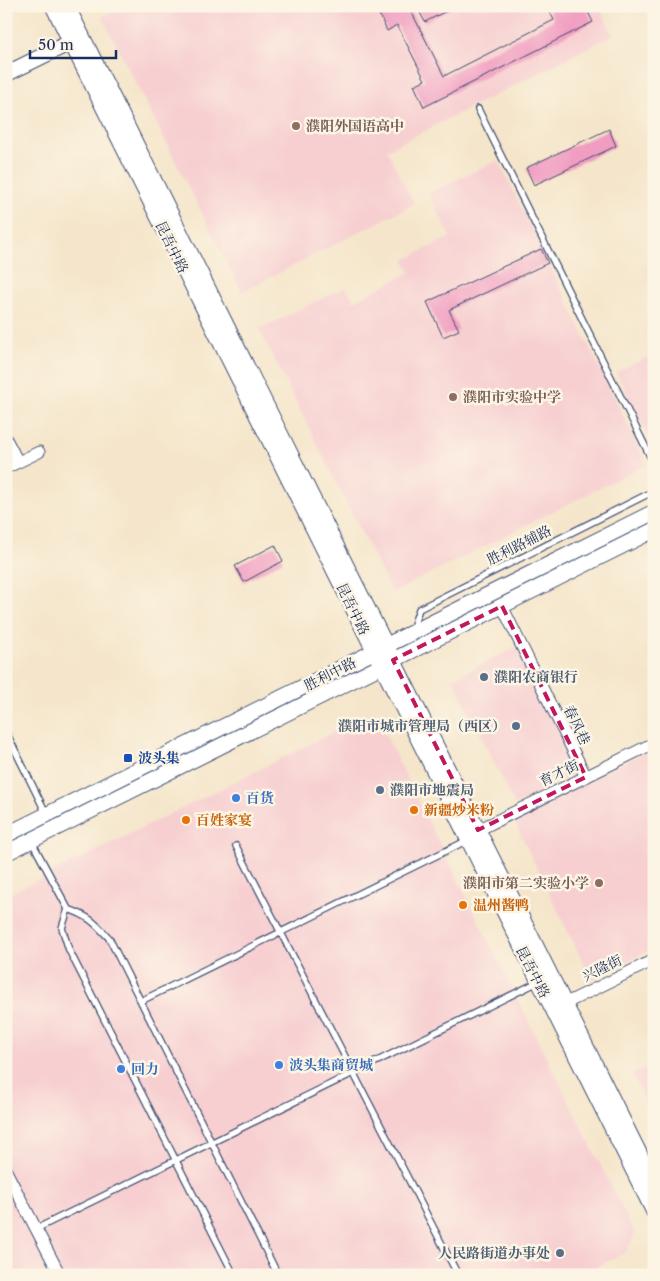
<svg xmlns="http://www.w3.org/2000/svg" width="660" height="1281" font-family="'Libre Caslon Text','Noto Serif SC',serif">
	<style>
		.built { fill: #f7cfd1 }
		.building { fill: #f19dc1 }
		.lines { fill: none; stroke-linecap: round; stroke-linejoin: round }
		.lane-casing { stroke: #3c4a6e; stroke-width: 8 }
		.street-casing { stroke: #3c4a6e; stroke-width: 13 }
		.secondary-casing { stroke: #3c4a6e; stroke-width: 17 }
		.lane { stroke: #fff; stroke-width: 5.5 }
		.street { stroke: #fff; stroke-width: 11 }
		.secondary { stroke: #fff; stroke-width: 15 }
		.marked { fill: none; stroke: #c2185b; stroke-width: 4; stroke-dasharray: 10 6; stroke-linejoin: round }
		.education-dot { fill: #8d6e63; stroke: #fcf5e5; stroke-width: 2 }
		.service-dot { fill: #5c6f8a; stroke: #fcf5e5; stroke-width: 2 }
		.transit-dot { fill: #1a4fb4; stroke: #fcf5e5; stroke-width: 2 }
		.shop-dot { fill: #3f7fe0; stroke: #fcf5e5; stroke-width: 2 }
		.food-dot { fill: #e8710a; stroke: #fcf5e5; stroke-width: 2 }
		.labels { text-anchor: middle; stroke-width: 5; stroke-linejoin: round; paint-order: stroke }
		.education-label { font-size: 14px; font-weight: bold; fill: #785e54; stroke: #fcf5e5; text-anchor: start }
		.street-label { font-size: 14px; fill: #1b2f5e; stroke: #fcf5e5 }
		.service-label { font-size: 14px; font-weight: bold; fill: #4e5e75; stroke: #fcf5e5; text-anchor: start }
		.transit-label { font-size: 14px; font-weight: bold; fill: #164399; stroke: #fcf5e5; text-anchor: start }
		.shop-label { font-size: 14px; font-weight: bold; fill: #366cbe; stroke: #fcf5e5; text-anchor: start }
		.food-label { font-size: 14px; font-weight: bold; fill: #c56008; stroke: #fcf5e5; text-anchor: start }
	</style>
	<rect width="100%" height="100%" fill="#fcf5e5"/>
	<filter id="ink" filterUnits="userSpaceOnUse"><feTurbulence type="fractalNoise" baseFrequency=".02" numOctaves="2"/><feDisplacementMap in="SourceGraphic" scale="10" xChannelSelector="R" yChannelSelector="G"/><feConvolveMatrix kernelMatrix="1 2 1 2 8 2 1 2 1" color-interpolation-filters="sRGB"/></filter>
	<filter id="wash" filterUnits="userSpaceOnUse"><feTurbulence type="fractalNoise" baseFrequency=".0096" numOctaves="4" result="noise"/><feDisplacementMap in="SourceGraphic" scale="20" xChannelSelector="R" yChannelSelector="G"/><feGaussianBlur stdDeviation="1.12" result="paint"/><feColorMatrix in="noise" values="0 0 0 0 0 0 0 0 0 0 0 0 0 0 0 0 0 1.4 0 .05"/><feComposite in="paint" operator="in"/></filter>
	<g filter="url(#wash)">
		<rect width="100%" height="100%" fill="#f5e6cb"/>
		<path class="built" d="M123 6H599L613 35 387 150 414 204 242 292 102 17Z
			M498 160 647 464 392 593 259 329 346 287 354 301 410 272 404 260 450 237 429 193Z
			M654 354V448L616 372Z
			M517 647 579 773 515 805 453 679Z
			M374 712 635 1234 626 1252 580 1275H6V896Z
			M654 748V948L591 979 512 817Z
			M654 1064V1118L632 1074Z"/>
		<g id="blocks">
			<path class="building" d="M390 6H456L425 22 418 9 412 13 444 76 554 20 547 6H585L593 22 424 107 414 85 425 80 397 25 387 31 378 12Z
				M609 129 616 146 534 185 526 168Z
				M541 249 548 263 449 310 459 330 443 337 427 302Z
				M275 545 283 561 244 582 235 566Z"/>
		</g>
	</g>
	<g filter="url(#ink)">
		<use href="#blocks" fill-opacity="0" stroke="#3c4a6e" stroke-width="1"/>
		<g class="lines">
			<g class="lane-casing">
				<path id="lane" d="M478 109 654 464
					M412 630 419 609 654 491
					M6 732 46 813
					M32 842 68 909C89 916 95 923 109 938L278 1275
					M236 846 458 1275
					M68 909 62 928 69 950 234 1275
					M141 1001 468 840
					M36 1229 538 982"/>
			</g>
			<g class="street-casing">
				<path id="street" d="M6 439 18 462
					M6 468 39 452
					M502 606 586 777
					M478 830 654 743
					M564 1004 654 960
					M6 1171 60 1275"/>
			</g>
			<g class="secondary-casing">
				<path id="secondary" d="M53 6 654 1212
					M67 6 654 1183
					M6 74 71 42
					M6 835 654 512
					M6 853 654 530"/>
			</g>
			<use href="#lane" class="lane"/>
			<use href="#street" class="street"/>
			<use href="#secondary" class="secondary"/>
		</g>
	</g>
	<path class="marked" d="M502 606 586 777 478 830 393 660Z"/>
	<g class="education-dot">
		<circle cx="296" cy="126" r="5"/>
		<circle cx="453" cy="397" r="5"/>
		<circle cx="599" cy="883" r="5"/>
	</g>
	<g class="service-dot">
		<circle cx="484" cy="677" r="5"/>
		<circle cx="516" cy="726" r="5"/>
		<circle cx="380" cy="790" r="5"/>
		<circle cx="560" cy="1253" r="5"/>
	</g>
	<rect class="transit-dot" x="123" y="753" width="10" height="10" rx="2.5"/>
	<g class="shop-dot">
		<circle cx="236" cy="798" r="5"/>
		<circle cx="279" cy="1065" r="5"/>
		<circle cx="121" cy="1069" r="5"/>
	</g>
	<g class="food-dot">
		<circle cx="414" cy="810" r="5"/>
		<circle cx="186" cy="820" r="5"/>
		<circle cx="463" cy="905" r="5"/>
	</g>
	<g class="labels">
		<g class="education-label">
			<text x="306" y="131">濮阳外国语高中</text>
			<text x="463" y="402">濮阳市实验中学</text>
			<text x="589" y="888" text-anchor="end">濮阳市第二实验小学</text>
		</g>
		<g class="street-label">
			<text transform="translate(172 247) rotate(64)" y="5">昆吾中路</text>
			<text transform="translate(519 545) rotate(-27)" y="5">胜利路辅路</text>
			<text transform="translate(353 609) rotate(64)" y="5">昆吾中路</text>
			<text transform="translate(330 674) rotate(-27)" y="5">胜利中路</text>
			<text transform="translate(577 725) rotate(64)" y="5">春风巷</text>
			<text transform="translate(559 773) rotate(-26)" y="5">育才街</text>
			<text transform="translate(602 968) rotate(-26)" y="5">兴隆街</text>
			<text transform="translate(533 972) rotate(63)" y="5">昆吾中路</text>
		</g>
		<g class="service-label">
			<text x="494" y="682">濮阳农商银行</text>
			<text x="506" y="731" text-anchor="end">濮阳市城市管理局（西区）</text>
			<text x="390" y="795">濮阳市地震局</text>
			<text x="550" y="1258" text-anchor="end">人民路街道办事处</text>
		</g>
		<g class="transit-label">
			<text x="138" y="763">波头集</text>
		</g>
		<g class="shop-label">
			<text x="246" y="803">百货</text>
			<text x="289" y="1070">波头集商贸城</text>
			<text x="131" y="1074">回力</text>
		</g>
		<g class="food-label">
			<text x="424" y="815">新疆炒米粉</text>
			<text x="196" y="825">百姓家宴</text>
			<text x="473" y="910">温州酱鸭</text>
		</g>
	</g>
	<rect width="660" height="1281" fill="none" stroke="#fcf5e5" stroke-width="25"/>
	<path d="M30 50v8h86v-8" fill="none" stroke="#1b2f5e" stroke-width="2.5"/>
	<text x="38" y="50" font-size="15" fill="#1b2f5e" stroke="#fcf5e5" stroke-width="4" paint-order="stroke">50 m</text>
</svg>
